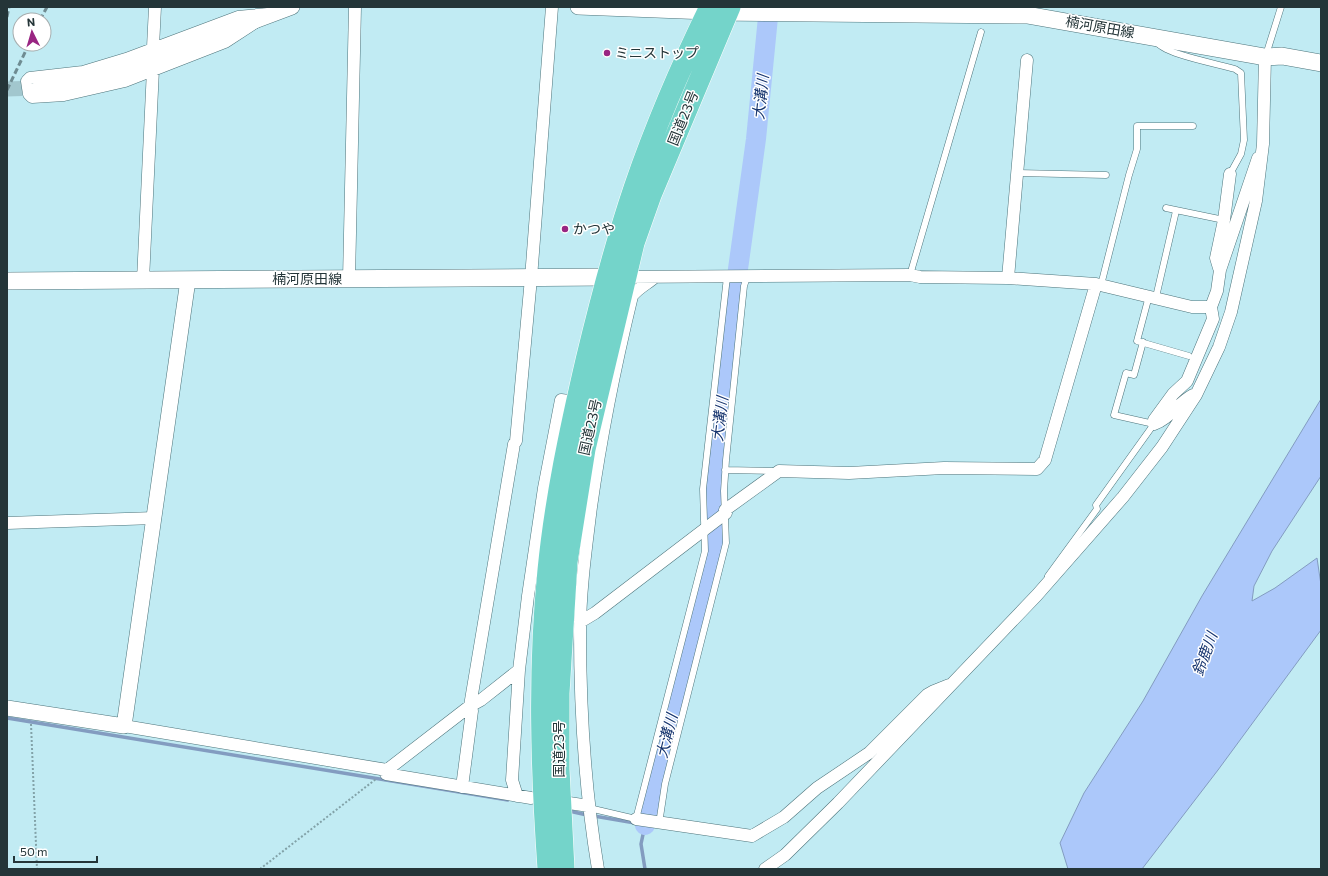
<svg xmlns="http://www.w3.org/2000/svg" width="1328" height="876" font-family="Commissioner,'Noto Sans JP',sans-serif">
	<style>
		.water { fill: #acc8fa; stroke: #839cc0 }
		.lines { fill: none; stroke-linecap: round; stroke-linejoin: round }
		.stream { stroke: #839cc0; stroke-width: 3.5 }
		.river { stroke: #acc8fa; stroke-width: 20 }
		.tertiary-tunnel { stroke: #a2c7ce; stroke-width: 15; stroke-dasharray: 15 8; stroke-linecap: butt }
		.service-casing { stroke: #4d747b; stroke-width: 7 }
		.minor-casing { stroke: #4d747b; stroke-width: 13 }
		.tertiary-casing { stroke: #4d747b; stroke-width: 16 }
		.secondary-casing { stroke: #4d747b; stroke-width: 18 }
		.trunk-casing { stroke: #fff; stroke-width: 22 }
		.path { stroke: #82a2a8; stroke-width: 2; stroke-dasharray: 2 2; stroke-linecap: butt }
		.service { stroke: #fff; stroke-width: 6 }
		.minor { stroke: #fff; stroke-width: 12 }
		.tertiary { stroke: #fff; stroke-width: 15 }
		.secondary { stroke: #fff; stroke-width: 17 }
		.trunk { stroke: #74d4ca; stroke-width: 21 }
		.rail { stroke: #6f8c92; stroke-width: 3; stroke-dasharray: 6 3; stroke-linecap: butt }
		.poi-dot { fill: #992582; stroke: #fff; stroke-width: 1.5 }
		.labels { text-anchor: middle; stroke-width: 3; stroke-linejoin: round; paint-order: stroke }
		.street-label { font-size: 14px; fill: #243538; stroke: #fff }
		.poi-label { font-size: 14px; fill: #243538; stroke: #fff; text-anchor: start }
		.water-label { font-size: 15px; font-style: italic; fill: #17356f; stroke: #fff }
	</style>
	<rect width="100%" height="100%" fill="#c1ebf3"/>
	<path class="water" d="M1321 399V476L1272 551 1254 586 1252 601 1275 588 1317 558 1321 585V630L1218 770 1142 869H1068L1060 843 1084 793 1143 701 1202 596Z"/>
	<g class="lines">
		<path class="stream" d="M7 718 508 800
			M569 811 587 815
			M594 816 635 823
			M643 824 645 825 641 844 645 869"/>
		<path class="river" d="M645 825 715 542 712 514V486L738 269 756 139 769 7"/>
		<path class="tertiary-tunnel" d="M7 89 39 88"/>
		<g class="service-casing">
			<path id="service" d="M1156 41C1162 54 1219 64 1235 69L1241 73 1244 140 1241 154 1230 174
				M1266 55 1281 7
				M1018 173 1106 175
				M1166 208 1224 220
				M910 275 981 32
				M1101 285 1129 175 1137 149V126H1193
				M1149 296 1137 341 1189 356
				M1156 297 1176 211
				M725 470 775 471
				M1048 576 1097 509 1096 505 1154 424 1114 415 1126 373 1134 375 1143 342
				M589 808 636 819 705 551 703 489 727 277
				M659 824 665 784 726 543 724 491 726 460 744 286 747 277"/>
		</g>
		<g class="minor-casing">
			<path id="minor" d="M268 14 225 42 125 81 64 95 32 97 29 94 27 81 30 78 83 72 126 59 238 17Z
				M153 47 155 7
				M1219 268 1216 258 1224 220 1230 174
				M621 277 910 275 920 277 1008 278 1096 284 1192 307H1211
				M1008 278 1027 60
				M349 279 355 7
				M143 280 153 69
				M1193 395C1178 403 1169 419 1154 424V420L1173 394 1187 381 1213 319 1211 307 1217 291 1220 270 1258 158
				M725 510 779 471 849 473 944 468 1037 469 1045 460 1047 453 1096 284
				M7 523 155 518
				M580 622 595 613 726 513
				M124 726 387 770 470 706 514 444 516 441 531 278 552 7
				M387 770 386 774 531 798
				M462 787 472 711 470 706 481 700 519 670
				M517 796 512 780 519 670 528 596 544 488 561 400 576 402
				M569 803 589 806
				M636 819 752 836 784 817 817 788 869 753 927 695 934 691 949 685
				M598 869C585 791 580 710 580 631 580 590 586 548 591 507 601 436 615 366 632 296 638 288 647 284 655 277
				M765 869 785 855 838 803 1037 595 1123 497 1162 447 1196 395 1219 347 1231 312 1256 201 1263 144 1265 57"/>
		</g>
		<g class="tertiary-casing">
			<path id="tertiary" d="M578 7 708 12
				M39 88 98 80 292 7
				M7 708 124 726 188 280"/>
		</g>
		<g class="secondary-casing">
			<path id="secondary" d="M716 12 1027 15 1265 57 1282 56 1321 63
				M7 281 607 277"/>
		</g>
		<g class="trunk-casing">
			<path id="trunk" d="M548 869C541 769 538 670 548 570 555 499 570 429 586 360 600 302 615 244 634 188 655 127 682 64 710 7
				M564 869 559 769V693L567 562 585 449 634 243 651 195 730 7"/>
		</g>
		<path class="path" d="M31 724 37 869
			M260 869 376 779"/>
		<use href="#service" class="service"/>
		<use href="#minor" class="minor"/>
		<use href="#tertiary" class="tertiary"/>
		<use href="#secondary" class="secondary"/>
		<use href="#trunk" class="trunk"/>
		<path class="rail" d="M7 17 9 7
			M40 20 47 7
			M7 90 29 44"/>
	</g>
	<g class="poi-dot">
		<circle cx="607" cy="53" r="4"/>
		<circle cx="565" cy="229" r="4"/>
	</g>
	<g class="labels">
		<g class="street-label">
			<text transform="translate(1100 27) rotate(10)" y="5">楠河原田線</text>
			<text transform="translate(683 118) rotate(-68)" y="5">国道23号</text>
			<text x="307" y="284">楠河原田線</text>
			<text transform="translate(590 427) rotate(-77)" y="5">国道23号</text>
			<text transform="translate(559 749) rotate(-90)" y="5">国道23号</text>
		</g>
		<g class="poi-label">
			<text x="615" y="58">ミニストップ</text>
			<text x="573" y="234">かつや</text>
		</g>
		<g class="water-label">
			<text transform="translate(761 97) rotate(-84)" y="5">大溝川</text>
			<text transform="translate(720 419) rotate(-83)" y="5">大溝川</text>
			<text transform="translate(1205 654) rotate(-70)" y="5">鈴鹿川</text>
			<text transform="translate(667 736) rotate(-76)" y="5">大溝川</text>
		</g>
	</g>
	<rect width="1328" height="876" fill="none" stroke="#243538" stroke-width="16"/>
	<g transform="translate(32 32) rotate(355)"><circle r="19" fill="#ffffff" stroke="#a7aeaf"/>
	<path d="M0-3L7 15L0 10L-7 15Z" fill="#992582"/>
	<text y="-6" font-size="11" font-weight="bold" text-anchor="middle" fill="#243538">N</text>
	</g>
	<path d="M14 856v6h83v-6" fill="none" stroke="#243538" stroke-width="2"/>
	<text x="20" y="856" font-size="12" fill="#243538" stroke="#ffffff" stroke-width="3" paint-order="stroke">50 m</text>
</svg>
